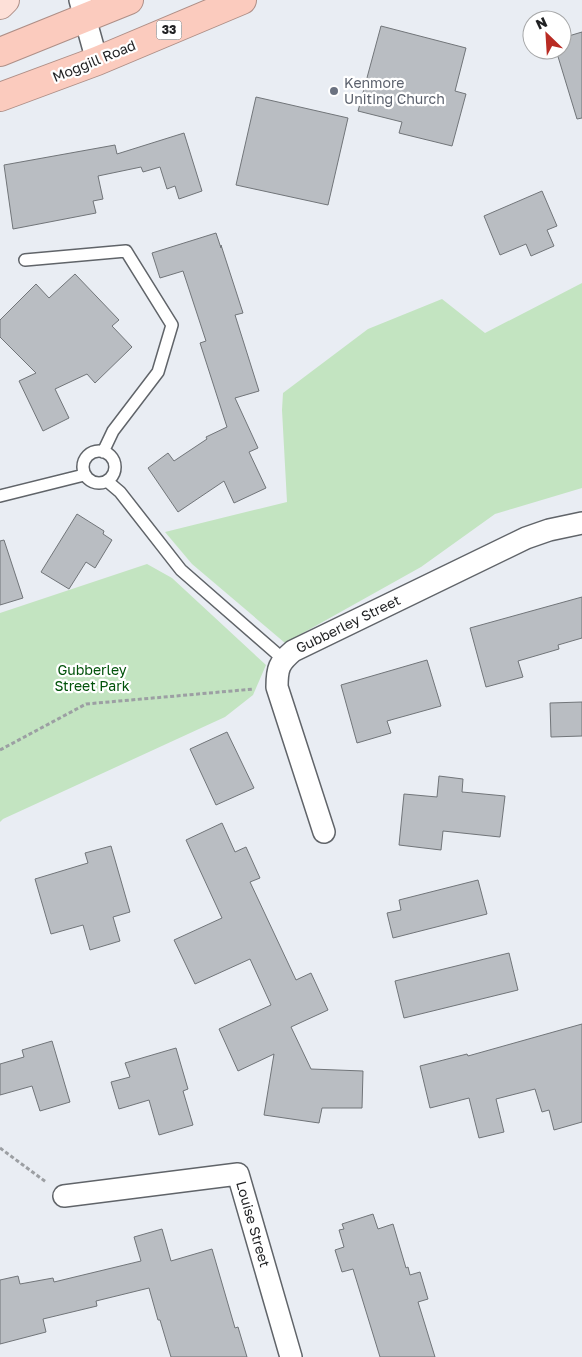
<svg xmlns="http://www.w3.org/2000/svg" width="582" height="1357" font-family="'Golos Text',sans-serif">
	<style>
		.green { fill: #c3e4c1 }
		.building { fill: #b9bdc2; stroke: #717579 }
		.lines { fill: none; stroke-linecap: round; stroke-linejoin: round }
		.lane-casing { stroke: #606469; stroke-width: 14 }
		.street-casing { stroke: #606469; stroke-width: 24 }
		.primary-casing { stroke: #ae8f87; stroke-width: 30 }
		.highway-casing { stroke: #ae8f87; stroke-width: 30 }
		.path { stroke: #9c9fa3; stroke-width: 3; stroke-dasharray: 4 2.5; stroke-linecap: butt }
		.lane { stroke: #fff; stroke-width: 11 }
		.street { stroke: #fff; stroke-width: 21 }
		.primary { stroke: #fde0d8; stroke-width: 28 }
		.highway { stroke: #fbcbbe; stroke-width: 28 }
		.worship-dot { fill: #6b7280; stroke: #fff; stroke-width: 2 }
		.labels { text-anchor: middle; stroke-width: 4.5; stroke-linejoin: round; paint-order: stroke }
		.shield { fill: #fff; stroke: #626364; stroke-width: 1 }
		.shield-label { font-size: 12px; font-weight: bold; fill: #1f2022 }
		.street-label { font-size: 14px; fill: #1f2022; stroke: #fff }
		.worship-label { font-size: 14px; fill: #5b616d; stroke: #fff; text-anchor: start }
		.park-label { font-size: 14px; fill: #01520a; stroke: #fff }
	</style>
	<rect width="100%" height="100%" fill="#e9edf3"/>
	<path class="green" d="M582 283V488L495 514 421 567 285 643 192 564 165 532 287 502 282 410 283 393 368 329 442 299 485 333Z
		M147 564 172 578 266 665 253 695 225 717 3 819 0 822V613Z"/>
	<path class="building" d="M381 26 466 48 455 91 466 94 452 146 399 133 402 122 358 111Z
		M582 32V118L577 119 556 50H562V38Z
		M256 97 348 118 328 205 236 185Z
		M184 133 202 191 179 199 175 186 167 189 160 167 143 172 141 167 98 176 103 199 93 201 96 213 13 229 4 165 115 145 117 154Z
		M542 191 557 226 547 230 554 246 531 256 526 244 500 255 484 216Z
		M216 233 221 248V245L243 313 235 315 259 391 235 398 258 448 249 452 266 488 234 503 224 481 178 512 148 468 168 453 174 461 207 439 206 437 227 427 200 343 206 341 183 271 160 278 152 253Z
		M75 274 119 320 112 326 132 347 95 383 87 374 55 389 69 418 43 431 19 381 36 373 0 337V320L36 284 49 298Z
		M77 514 104 531 103 534 112 540 95 568 86 562 69 589 41 572Z
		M4 540 23 598 0 605V541Z
		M582 597V638L558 645 559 649 518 661 523 677 486 687 470 628Z
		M427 660 441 706 387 721 391 733 357 743 341 685Z
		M582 702V736L551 737 550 703Z
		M227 732 254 788 216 805 190 749Z
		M439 776 463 779 462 792 505 796 500 837 443 831 441 850 399 845 404 794 437 797Z
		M222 823 235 852 246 847 260 878 250 882 296 980 311 973 328 1010 291 1027 311 1069 363 1071 362 1108H322L319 1123 264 1115 274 1054 238 1071 219 1029 271 1005 250 959 195 984 174 940 222 918 186 840Z
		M111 846 130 912 113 917 120 941 90 950 83 925 51 934 35 879 88 863 85 853Z
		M478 880 487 914 393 938 387 913 401 910 399 900Z
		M509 953 518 990 404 1018 395 981Z
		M582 1024V1122L554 1130 549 1110 542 1112 535 1089 496 1099 504 1132 479 1138 469 1098 430 1108 420 1066 467 1054 468 1056Z
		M52 1041 70 1102 40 1111 32 1086 0 1095V1064L24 1057 22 1050Z
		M176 1048 188 1089 183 1091 193 1125 159 1135 149 1100 119 1109 111 1082 130 1077 125 1063Z
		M373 1214 378 1229 393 1224 406 1268 408 1267 410 1275 420 1272 428 1299 418 1302 435 1357H380L353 1269 342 1272 335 1250 344 1247 339 1230 344 1229 342 1224Z
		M162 1229 171 1261 212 1249 235 1328 238 1327 247 1357H171L160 1320H158L149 1288 96 1301 97 1306 43 1319 46 1332 0 1344V1280L18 1276 20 1284 53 1278 54 1282 141 1261 134 1237Z"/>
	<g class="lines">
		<g class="lane-casing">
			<path id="lane" d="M25 260 126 251 172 325 158 372 113 431 103 452
				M83 467a16 16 0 1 1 32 0a16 16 0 1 1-32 0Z
				M107 481 120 492 181 570 283 659
				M0 496 84 475"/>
		</g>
		<g class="street-casing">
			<path id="street" d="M80 0 97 61
				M324 832 277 687C277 668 279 663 293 651L526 538 549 530 582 523
				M64 1196 238 1174 291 1357"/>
		</g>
		<g class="primary-casing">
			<path id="primary" d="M0 5 5 0"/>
		</g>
		<g class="highway-casing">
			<path id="highway" d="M0 52 129 0
				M0 97 97 61 242 0"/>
		</g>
		<path class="path" d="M0 750 86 704 254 689
			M0 1148 46 1182"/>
		<use href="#lane" class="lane"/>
		<use href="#street" class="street"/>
		<use href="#primary" class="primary"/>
		<use href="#highway" class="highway"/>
	</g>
	<circle class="worship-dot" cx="334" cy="91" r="5"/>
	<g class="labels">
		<rect class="shield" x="156.5" y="20.5" width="25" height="19" rx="4"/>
		<g class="shield-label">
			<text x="169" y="34">33</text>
		</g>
		<g class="street-label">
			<text transform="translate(94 61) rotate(-22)" y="5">Moggill Road</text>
			<text transform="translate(348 624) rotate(-26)" y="5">Gubberley Street</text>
			<text transform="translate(253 1224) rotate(74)" y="5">Louise Street</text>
		</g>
		<g class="worship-label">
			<text x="344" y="88">Kenmore<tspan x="344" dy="16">Uniting Church</tspan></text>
		</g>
		<g class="park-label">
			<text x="92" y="675">Gubberley<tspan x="92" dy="16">Street Park</tspan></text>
		</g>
	</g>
	<g transform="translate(547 35) rotate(335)"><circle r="24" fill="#ffffff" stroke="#a5a6a7"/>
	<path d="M0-4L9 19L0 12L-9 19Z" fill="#b92b23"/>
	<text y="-8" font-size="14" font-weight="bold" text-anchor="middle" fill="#1f2022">N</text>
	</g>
</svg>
